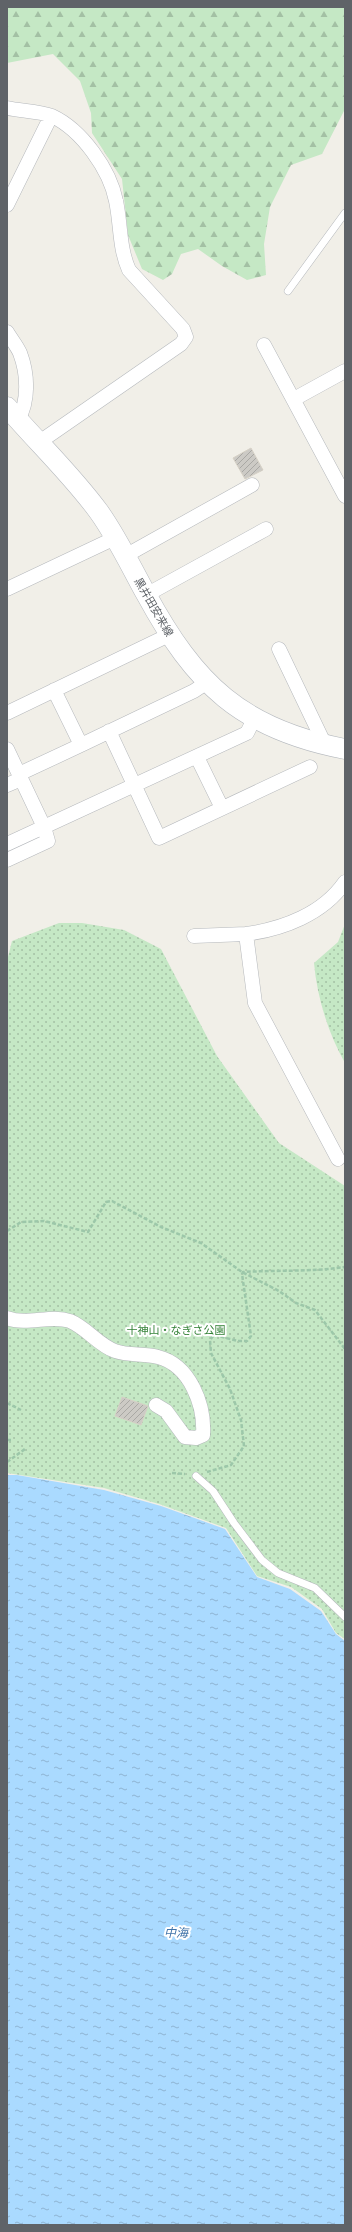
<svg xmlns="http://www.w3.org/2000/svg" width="352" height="2232" font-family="'Fira Sans Condensed','Noto Sans JP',sans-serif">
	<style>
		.forest { fill: url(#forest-firs) }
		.park { fill: url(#park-dots) }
		.water { fill: url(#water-ripples) }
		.building { fill: url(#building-hatch); stroke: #d6d1c6 }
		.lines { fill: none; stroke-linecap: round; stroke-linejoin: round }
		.service-casing { stroke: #b5b8bc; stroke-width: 8 }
		.minor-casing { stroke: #b5b8bc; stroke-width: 15 }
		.secondary-casing { stroke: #b6babf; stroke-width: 21 }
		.path { stroke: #9cc7a9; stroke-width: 2.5; stroke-dasharray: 4 2; stroke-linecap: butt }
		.service { stroke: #fff; stroke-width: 7 }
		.minor { stroke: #fff; stroke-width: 14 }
		.secondary { stroke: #fff; stroke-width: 20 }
		.labels { text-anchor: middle; stroke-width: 4; stroke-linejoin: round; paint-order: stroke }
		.street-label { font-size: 11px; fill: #5f6368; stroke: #fff }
		.park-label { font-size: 11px; fill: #348238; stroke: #fff }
		.water-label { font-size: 12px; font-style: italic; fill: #4174aa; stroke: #fff }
	</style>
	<defs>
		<pattern id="forest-firs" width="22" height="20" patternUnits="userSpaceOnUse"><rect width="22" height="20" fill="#c5e8c5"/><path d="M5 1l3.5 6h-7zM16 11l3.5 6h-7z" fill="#a3c0a4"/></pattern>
		<pattern id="park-dots" width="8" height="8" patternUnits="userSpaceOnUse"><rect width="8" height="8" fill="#c5e8c5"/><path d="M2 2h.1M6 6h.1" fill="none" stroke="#a3c0a4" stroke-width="1.8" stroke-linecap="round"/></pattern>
		<pattern id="water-ripples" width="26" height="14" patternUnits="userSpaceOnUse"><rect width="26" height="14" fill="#aadaff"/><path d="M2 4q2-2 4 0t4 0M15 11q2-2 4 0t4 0" fill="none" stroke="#8eb4d2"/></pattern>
		<pattern id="building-hatch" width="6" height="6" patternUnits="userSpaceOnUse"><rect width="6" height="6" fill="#cccac5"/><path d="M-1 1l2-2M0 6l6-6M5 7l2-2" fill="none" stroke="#a9a8a4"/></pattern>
	</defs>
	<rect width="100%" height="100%" fill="#f1efe8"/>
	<path class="forest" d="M7 7H345V109L322 154 291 165 270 207 264 244 266 275 247 280 222 266 198 249 181 254 172 274 163 280 142 269 128 235 122 179 92 133 91 113 80 81 53 54 7 63Z"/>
	<path class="park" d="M59 923H82L124 930 161 949 217 1056 279 1143 345 1186V1639L336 1633 322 1609 291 1587 257 1576 226 1528 159 1504 104 1488 7 1473V961L12 941Z
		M345 924V1063C328 1033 317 997 314 963L338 942Z"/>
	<path class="water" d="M7 1475H17L104 1490 161 1506 225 1529 257 1577 290 1589 321 1611 336 1634 345 1641V2225H7Z"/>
	<path class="building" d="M251 448 263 470 245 479 233 458Z
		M122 1397 148 1406 141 1425 115 1416Z"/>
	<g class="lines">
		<g class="service-casing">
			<path id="service" d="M288 291 345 213
				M196 1476 213 1491 234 1523 262 1560 278 1573 315 1588 345 1617"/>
		</g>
		<g class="minor-casing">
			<path id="minor" d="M7 108C21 111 39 111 52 116 82 130 110 170 116 201 121 224 119 248 129 270L183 329 186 337 181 344 38 443
				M7 205 51 116
				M7 332C11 339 17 346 20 353 28 374 29 401 18 420
				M264 345 345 496
				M294 399 345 371
				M125 556 252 485
				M7 589 115 538
				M146 595 266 529
				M279 649 325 745
				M54 690 81 745 194 691 206 683
				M7 713 169 635
				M109 731 159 838 310 767
				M7 749 44 827 48 841 7 860
				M197 757 222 808
				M19 774 81 745
				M7 785 21 779
				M7 844 247 733 254 719
				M194 936 246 934
				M338 1159 255 1003 246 934C283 929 323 914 345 882
				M7 1318C28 1326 50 1314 70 1321 87 1328 98 1345 115 1351 129 1356 144 1353 158 1357 190 1365 205 1405 203 1435L196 1438 185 1437 166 1411 156 1405"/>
		</g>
		<g class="secondary-casing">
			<path id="secondary" d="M7 407C37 442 72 475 99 512 117 537 131 567 146 594 195 684 241 729 345 749"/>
		</g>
		<path class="path" d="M7 1231 21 1222 44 1221 88 1232 106 1202 112 1201 161 1227 201 1243 242 1272 279 1291 296 1303 315 1310 345 1349
			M7 1403 21 1410
			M7 1440H11
			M7 1462 25 1449
			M207 1472 231 1465 244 1446 241 1420 230 1389 211 1353 210 1340 214 1335 238 1341H247L251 1336 242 1274 243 1272C277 1270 311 1272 345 1267
			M172 1473 185 1474"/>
		<use href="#service" class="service"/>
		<use href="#minor" class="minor"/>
		<use href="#secondary" class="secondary"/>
	</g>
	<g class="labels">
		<g class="street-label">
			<text transform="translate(154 607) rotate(60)" y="4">黒井田安来線</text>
		</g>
		<g class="park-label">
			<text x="176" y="1334">十神山・なぎさ公園</text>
		</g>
		<g class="water-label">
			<text x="176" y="1937">中海</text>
		</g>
	</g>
	<rect width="352" height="2232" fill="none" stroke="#5f6368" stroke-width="16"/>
</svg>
